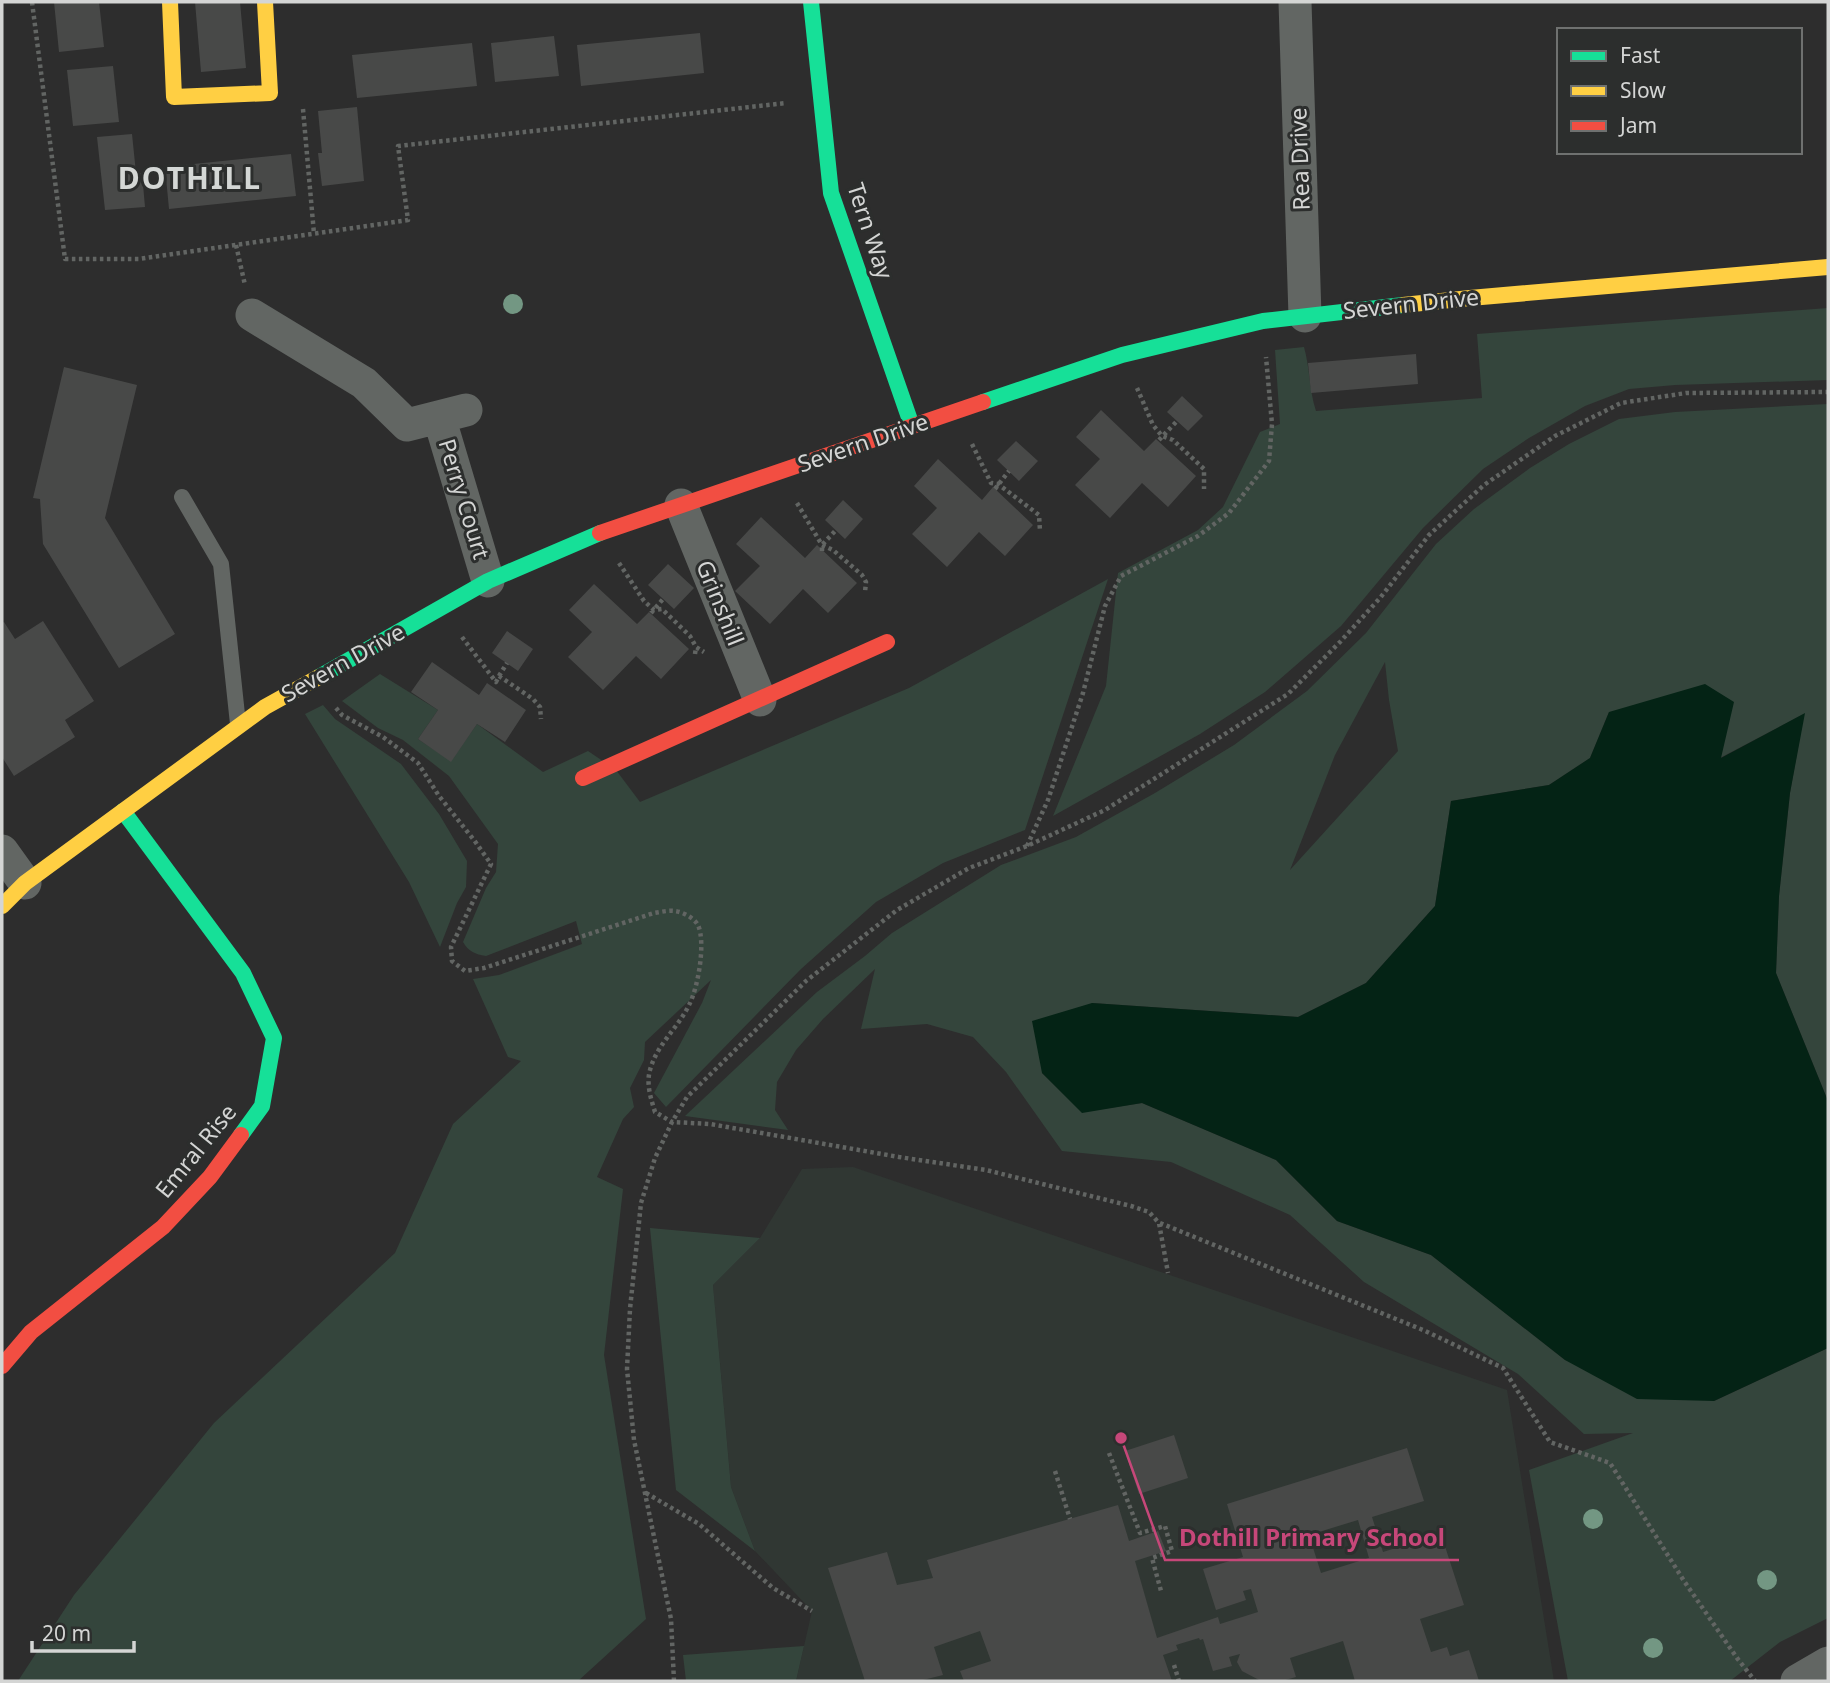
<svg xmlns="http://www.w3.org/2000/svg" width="1830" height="1683" font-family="'Noto Sans',sans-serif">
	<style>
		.built { fill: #303733 }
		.green { fill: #34453c; fill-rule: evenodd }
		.water { fill: #042315 }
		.building { fill: #484948; fill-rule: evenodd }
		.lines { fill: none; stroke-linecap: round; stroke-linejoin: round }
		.path { stroke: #626563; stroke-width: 4.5; stroke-dasharray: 3.5 3.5; stroke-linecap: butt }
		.lane { stroke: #626663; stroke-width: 16 }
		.street { stroke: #626663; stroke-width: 33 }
		.fast { stroke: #16e098; stroke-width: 16 }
		.slow { stroke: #ffcf43; stroke-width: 16 }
		.jam { stroke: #f24e42; stroke-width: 16 }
		.tree { fill: #739783 }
		.labels { text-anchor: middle; stroke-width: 6; stroke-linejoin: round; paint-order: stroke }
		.street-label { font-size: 23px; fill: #d4d5d4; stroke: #2c2e2d }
		.district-label { font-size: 30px; font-weight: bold; letter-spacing: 2px; fill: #d4d7d5; stroke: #2c2e2d }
		.leader { fill: none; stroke: #c64779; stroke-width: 2.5 }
		.callout-dot { fill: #c64779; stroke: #2c2e2d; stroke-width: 2.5 }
		.callout-label { font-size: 24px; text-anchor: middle; font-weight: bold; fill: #c64779; stroke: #2c2e2d; stroke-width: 6; stroke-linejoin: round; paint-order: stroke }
	</style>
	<rect width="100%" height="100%" fill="#2d2d2d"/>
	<path class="built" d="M853 1167 1507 1390 1554 1681H796L812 1611 755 1551 731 1487 713 1285 760 1238 802 1169Z"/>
	<path class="green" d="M1828 308V380L1675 385 1629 389 1585 406 1529 438 1483 469 1423 528 1341 626 1265 692 1200 734 1053 816 1106 686 1118 573 1198 530 1223 507 1260 432 1280 424 1275 350 1304 347C1310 368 1309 390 1316 411L1482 398 1477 334Z
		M1828 404V1101L1776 973 1779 896 1790 793 1804 714 1720 758 1609 712 1590 758 1549 785 1451 801 1435 906 1366 983 1298 1017 1092 1003 1042 1073 1082 1112 1142 1103 1276 1160 1337 1221 1431 1255 1565 1360 1714 1401 1828 1348V1618L1780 1642 1730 1681H1568L1529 1470 1633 1433 1584 1434 1518 1374 1364 1282 1290 1215 1171 1162 1062 1151 1006 1072 973 1037 927 1024 861 1029 875 969 823 1019 796 1050 777 1082 775 1110 788 1130 685 1116 817 992 865 956 892 933 1001 865 1076 837 1155 793 1234 745 1307 691 1366 633 1436 544 1474 509 1530 468 1569 444 1619 419 1675 412ZM1385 662 1389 700 1398 751 1290 870 1335 755Z
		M1108 579 1025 830 943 863 876 902 801 969 666 1107 654 1093 702 1003 711 980 645 1042 644 1060 630 1088 634 1107 623 1119 597 1177 623 1189 604 1355 646 1619 578 1681H18L74 1595 214 1423 395 1253 453 1124 521 1061 508 1057 473 979 499 975 582 944 576 921 486 956C475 954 469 952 463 942L486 888 496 872 498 844 449 776 403 740 378 728 342 701 380 674 438 710 418 739 451 761 477 724 543 772 588 751 616 770 640 802 909 688Z
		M323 705 335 719 401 764 439 814 467 861 466 887 457 903 440 947 409 882 305 714Z
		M650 1228 760 1238 713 1285 731 1487 755 1551 676 1490Z
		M804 1646 796 1681H686L683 1655Z"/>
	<path class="water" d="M1705 684 1734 702 1721 758 1805 713 1790 793 1779 896 1776 973 1828 1101V1348L1714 1401 1637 1399 1565 1360 1431 1255 1337 1221 1276 1160 1142 1103 1082 1113 1042 1073 1032 1021 1092 1003 1298 1017 1366 983 1435 906 1451 801 1549 785 1590 758 1609 712Z"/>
	<path class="building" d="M54 2H99L104 47 59 52Z
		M195 2H240L246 68 201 72Z
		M700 33 704 73 581 86 577 45Z
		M554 36 559 76 495 82 491 43Z
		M472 43 477 86 357 98 352 55Z
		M113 66 119 122 73 126 67 70Z
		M357 107 364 181 322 186 318 153H322L318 111Z
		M132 134 136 173H142L145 207 105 210 97 137Z
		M291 154 296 196 169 209 165 167Z
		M1416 354 1418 384 1311 393 1308 363Z
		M64 367 137 385 105 518 175 634 119 668 43 544 40 499 33 498Z
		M1182 396 1203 416 1188 431 1167 412Z
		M1101 410 1144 451 1156 439 1196 476 1168 507 1142 483 1110 518 1075 485 1100 459 1076 437Z
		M1016 441 1038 461 1019 481 997 460Z
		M938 459 982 500 993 487 1033 525 1005 556 979 532 947 567 912 534 937 508 914 486Z
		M843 500 863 519 845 539 825 520Z
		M761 517 805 558 817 545 857 583 828 613 803 589 770 624 735 591 760 566 736 544Z
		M668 564 694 588 674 609 648 585Z
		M594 584 637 624 649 612 689 649 661 679 636 656 603 690 568 657 592 632 569 610Z
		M43 621 94 701 65 720 75 737 14 776 2 757V623L4 622 15 639Z
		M507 631 533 649 518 671 492 653Z
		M432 662 479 695 487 683 526 710 505 742 477 724 451 762 418 739 438 710 411 692Z
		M1174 1435 1188 1478 1139 1494 1125 1451Z
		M1407 1448 1424 1501 1372 1517 1383 1552 1441 1534 1464 1605 1420 1619 1431 1652 1447 1647 1450 1656 1469 1650 1479 1681H1355L1343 1641 1290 1658 1296 1677 1282 1681H1261L1242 1671 1237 1662 1240 1654 1229 1657 1232 1666 1213 1671 1203 1639 1200 1640 1199 1638 1176 1645 1178 1650 1163 1655 1172 1681H964L960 1671 991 1661 980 1631 934 1647 943 1675 919 1681H865L828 1568 887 1552 897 1585 933 1578 927 1560 1118 1505 1129 1541 1158 1531 1166 1551 1135 1561 1157 1638 1218 1617 1220 1624 1258 1612 1251 1589 1243 1591 1246 1600 1216 1610 1203 1569 1243 1557 1227 1504ZM1358 1520 1369 1558 1321 1573 1309 1535Z"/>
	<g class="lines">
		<path class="path" d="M32 2 65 259H139L408 220 398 146 786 103
			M303 109 314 234
			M236 245 245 285
			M1137 388 1153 425 1162 436 1173 440 1204 469V489
			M1159 440 1177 421
			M972 444 991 483 998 484 1039 515 1040 531
			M995 489 1009 471
			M797 503 822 545 833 550 862 575 866 582 865 592
			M822 551V545L836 530
			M619 563 644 601 654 610 662 609 690 636 696 647 704 652
			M651 613 663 599
			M462 637 496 682 499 676 533 699 540 707 541 719
			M695 654 696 647
			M499 676 507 663
			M336 708 342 715 383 737 418 763 439 796 474 840 491 864 451 947 452 961 465 971 484 968 654 913C661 912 669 910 675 911 683 912 694 918 698 925 706 943 698 988 689 1005 678 1028 657 1044 650 1070 646 1084 651 1099 655 1112L672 1122 710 1124 899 1157 986 1170 1131 1206 1149 1212 1159 1223 1168 1273
			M1027 846 1048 800 1083 693 1105 606 1121 576 1198 536 1229 513 1269 461 1272 424 1266 357
			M1160 1223 1423 1330 1503 1368 1550 1442 1610 1463 1684 1581 1737 1658 1755 1681
			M1109 1453 1140 1533 1165 1526 1172 1551 1152 1558 1161 1591
			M1055 1471 1070 1519
			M646 1493 699 1524 773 1588 812 1611
			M1174 1665 1179 1681
			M674 1681 671 1619 634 1440 627 1369 630 1309 641 1203 655 1158 672 1122 687 1097 806 981 897 910 969 868 1027 846 1105 810 1288 694 1340 642 1380 598 1429 535 1484 485 1555 436 1621 403 1686 393 1828 392"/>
		<path class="lane" d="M182 497 221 564 238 724"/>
		<path class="street" d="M1295 2 1305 316
			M252 315 364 383 407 425 466 410
			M439 417 488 581
			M681 505 760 700
			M2 851 25 883
			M1797 1681 1828 1663"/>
		<path class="fast" d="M811 2 831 193 912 426
			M983 402 1122 355 1263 321 1403 305
			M319 677 488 581 600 533
			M123 811 243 973 274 1038 262 1106 241 1135"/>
		<path class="slow" d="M170 2 174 97 270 93 265 2
			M1403 305 1470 298 1828 267
			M2 906 25 883 265 707 319 677"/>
		<path class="jam" d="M600 533 983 402
			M583 778 887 642
			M2 1366 31 1332 163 1227 210 1177 241 1135"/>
	</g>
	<g class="tree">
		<circle cx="513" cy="304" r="10"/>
		<circle cx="1593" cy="1519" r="10"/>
		<circle cx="1767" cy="1580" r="10"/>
		<circle cx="1653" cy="1648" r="10"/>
	</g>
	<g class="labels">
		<g class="street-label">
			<text transform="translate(1300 159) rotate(-92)" y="8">Rea Drive</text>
			<text transform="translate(870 231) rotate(72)" y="8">Tern Way</text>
			<text transform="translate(1411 304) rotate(-6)" y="8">Severn Drive</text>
			<text transform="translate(863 443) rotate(-19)" y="8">Severn Drive</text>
			<text transform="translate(464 499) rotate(73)" y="8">Perry Court</text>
			<text transform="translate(720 603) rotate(68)" y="8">Grinshill</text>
			<text transform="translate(343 663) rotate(-29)" y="8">Severn Drive</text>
			<text transform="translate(196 1151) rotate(-51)" y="8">Emral Rise</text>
		</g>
		<g class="district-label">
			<text x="190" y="189">DOTHILL</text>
		</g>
	</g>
	<path class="leader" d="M1121 1438L1165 1560H1459"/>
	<circle class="callout-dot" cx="1121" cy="1438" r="7"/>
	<g class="callout-label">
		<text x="1312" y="1546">Dothill Primary School</text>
	</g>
	<rect width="1830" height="1683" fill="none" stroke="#d4d5d4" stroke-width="7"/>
	<rect x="1557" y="28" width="245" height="126" fill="#2c2e2d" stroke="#6f7170" stroke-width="2"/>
	<rect x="1571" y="51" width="35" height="10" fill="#16e098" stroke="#6f7170" stroke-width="2"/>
	<text x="1620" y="63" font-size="21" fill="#d4d5d4">Fast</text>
	<rect x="1571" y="86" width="35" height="10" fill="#ffcf43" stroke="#6f7170" stroke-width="2"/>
	<text x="1620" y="98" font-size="21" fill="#d4d5d4">Slow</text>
	<rect x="1571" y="121" width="35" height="10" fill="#f24e42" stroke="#6f7170" stroke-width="2"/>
	<text x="1620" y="133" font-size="21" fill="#d4d5d4">Jam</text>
	<path d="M32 1641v10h102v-10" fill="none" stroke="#d4d5d4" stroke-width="3.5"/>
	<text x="42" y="1641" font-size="21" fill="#d4d5d4" stroke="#2c2e2d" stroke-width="5" paint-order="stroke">20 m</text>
</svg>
